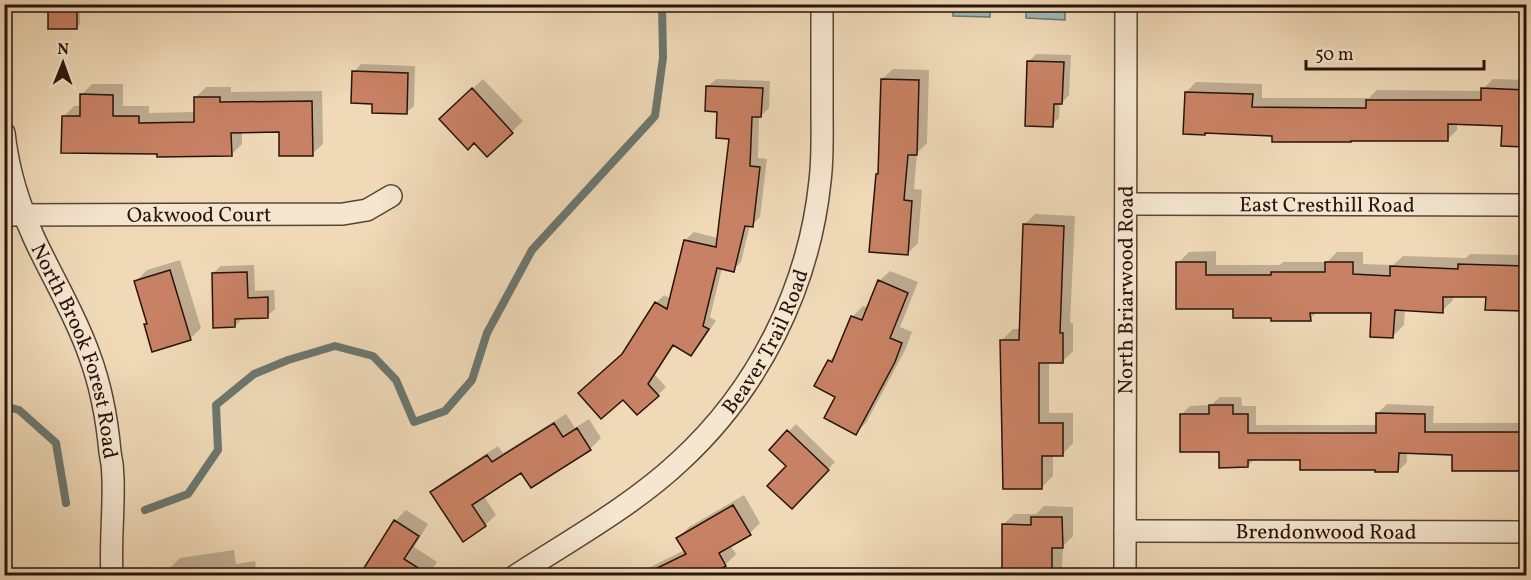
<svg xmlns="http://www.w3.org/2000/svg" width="1531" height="580" font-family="Vollkorn,serif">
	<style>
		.water { fill: #9ab9b3; stroke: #6c776f; stroke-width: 1.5 }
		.shadow { fill: #0003 }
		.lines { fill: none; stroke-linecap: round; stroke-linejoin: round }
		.stream { stroke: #6c776f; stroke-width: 8 }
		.building { fill: #c88164; stroke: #28140a; stroke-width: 1.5 }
		.street-casing { stroke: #5a4535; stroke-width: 24 }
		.street { stroke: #f5e6d0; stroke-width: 21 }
		.labels { text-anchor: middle; stroke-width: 5; stroke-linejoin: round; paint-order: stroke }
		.street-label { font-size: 21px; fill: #28140a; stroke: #f5e6d0 }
	</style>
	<rect width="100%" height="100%" fill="#efd9b7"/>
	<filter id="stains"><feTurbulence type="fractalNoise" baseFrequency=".00333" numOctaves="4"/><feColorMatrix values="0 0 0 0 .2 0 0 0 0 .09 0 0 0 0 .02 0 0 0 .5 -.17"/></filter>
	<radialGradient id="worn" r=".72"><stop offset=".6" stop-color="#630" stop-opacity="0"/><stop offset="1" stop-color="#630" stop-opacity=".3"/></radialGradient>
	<path class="water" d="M953 5H990V17L953 16Z
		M1026 5H1065V20L1026 18Z"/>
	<path class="shadow" d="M53 6H80V24L77 27 50 10Z
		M1036 54 1071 55 1069 95 1062 103 1060 102 1059 118 1052 125 1029 61Z
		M361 64 415 66 414 106 406 113 374 102 354 72Z
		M893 69 929 70 927 143 917 153 914 189 922 190 918 243 907 254 877 175 879 172 882 79Z
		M483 79 523 121 487 155 452 108Z
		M716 79 770 81 769 108 761 116H759L758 158 767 159 760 217 752 225H750L741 262 733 270 722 268 710 317 716 321 699 346 691 354 675 344 655 375 666 387 658 395 623 398 625 352 656 303 664 295 671 299 685 240 694 232 718 238 730 137 707 87Z
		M1493 79 1526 80V145L1503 125 1457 123V130L1447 140 1206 132 1205 134 1186 92 1196 82 1262 84V98H1369L1377 90 1483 91V89Z
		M92 84H123V106H149V113L195 112V98L206 87H231V92L322 91 323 144 312 154 281 131H242V144L231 155 159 152 63 117 74 106H81V95Z
		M1035 214 1075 216 1070 323H1073V351L1062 362H1049V413H1073V443L1063 454H1053V476L1042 487 1002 340 1013 329H1021L1024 225Z
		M1216 251V265H1280L1283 262H1327L1337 252H1363V264L1393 265 1403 256 1466 258 1470 254 1526 255V310L1487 296 1453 295V300L1442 311 1405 309 1404 325 1393 336 1372 311H1318L1310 319 1272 317 1235 307 1178 263 1189 252Z
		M180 260 201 328 190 339 146 325 148 322 136 281 147 270Z
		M254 265 255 291 274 290 275 309 267 316 242 319 235 326 213 273 221 266Z
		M890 271 918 282 900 327 912 332 905 350 866 423 855 433 837 396 829 361 838 352 852 317 863 306 868 308 879 281Z
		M1220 397H1241L1242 406H1256V425H1378V413L1387 404 1434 406 1433 423H1526V469H1454V453L1407 452V462L1398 471 1301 458H1255L1248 466 1220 451 1181 415 1190 406 1211 405Z
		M566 414 575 428 589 419 601 438 590 449 522 471 484 496 496 515 485 525 432 492 443 482 498 446 503 453Z
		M796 424 835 462 792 507 789 466 772 449Z
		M744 495 760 523 750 533 730 545 736 554 725 565 706 576H632L685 550 678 538 689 527Z
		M1044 506 1073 507V536L1063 546 1062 568 1060 570V576H1003V525L1014 514H1036Z
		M406 510 428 524 414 547 437 562 428 576H369L395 521Z
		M234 550 236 564 255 561 257 576H170L169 569 180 558Z
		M23 573H57V576H20Z"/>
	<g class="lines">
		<path class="stream" d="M4 406 19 410 56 443 66 503
			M145 510 188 494 218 450 216 405 254 374 288 360 335 346 373 356 396 380 414 422 445 411 472 380 487 333 532 250 655 116 663 58 662 4"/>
	</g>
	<path class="building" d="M48 9H77V29H48Z
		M1027 61 1064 62 1062 104H1054L1053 127 1025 126Z
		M352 71 408 73 407 114 372 113V104L351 103Z
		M881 79 919 80 917 155H908L904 200 912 201 908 255 869 252 876 174H878Z
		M706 86 763 88 761 117H752L750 166 760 167 753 227 745 226 734 272 717 268 703 326 709 329 691 356 673 345 648 384 659 396 637 415 623 400 601 419 578 393 622 354 655 302 667 309 684 240 716 247 729 139 716 138 717 112 705 111Z
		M472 88 513 133 487 157 474 143 468 150 439 119Z
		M1481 88 1527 90V147L1501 146 1502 126 1448 124V141H1351V142H1272V136L1205 133V135L1183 134 1185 92 1253 94 1252 107 1366 108V100H1481Z
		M80 94 113 95V116H139V123L194 122V97H220V102L312 101 313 156H279V132L231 133 232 156 157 157V154L61 153 62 116H80Z
		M1023 224 1064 226 1060 333H1063V363H1039V423H1063V456H1042V489H1003L1000 340H1019Z
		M1176 262H1206V275H1271V272H1325V262H1353V274L1390 276V266L1458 269V264L1527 266V311L1485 310 1486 297H1443V313L1395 310 1393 338 1370 337 1371 313H1310L1311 321H1271V318H1233V309H1176Z
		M170 270 191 340 152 352 144 324H147L134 281Z
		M247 272 248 298 268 297V318L235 319V327L213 328 212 273Z
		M878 280 908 293 890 338 902 343 895 362 856 435 824 418 835 397 814 386 828 360 832 362 851 316 862 320Z
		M1209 405H1233V414H1248V433H1376V413L1425 414V432H1524V471H1452V455L1399 453 1398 472H1375V470H1300V460H1248V467L1219 468V452H1180V414H1209Z
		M554 423 563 437 577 428 591 450 531 488 521 473 472 505 486 526 463 542 430 492 487 455 492 462Z
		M787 430 829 470 792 509 767 486 786 466 769 450Z
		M733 505 751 535 719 553 726 566 709 576H641L686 554 676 538Z
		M1031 517H1062L1063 548H1052V576H1002V524L1031 525Z
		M394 520 419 536 404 559 431 576H359Z"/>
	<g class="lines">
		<g class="street-casing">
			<g id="street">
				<path id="s1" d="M4 133C8 169 19 205 34 238 52 277 75 314 89 354 101 386 107 419 110 452 112 461 113 470 113 479 114 511 110 544 112 576"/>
				<path id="s2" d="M1126 204 1526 205"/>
				<path id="s3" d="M4 215 343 214 367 210 391 196"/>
				<path id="s4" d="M1125 531 1526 532"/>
				<path id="s5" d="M515 576C569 541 632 506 679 462 758 390 809 288 820 181 823 157 822 133 822 109 822 74 822 39 822 4"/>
				<path id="s6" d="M1125 576 1126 4"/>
			</g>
		</g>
		<use href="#street" class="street"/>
	</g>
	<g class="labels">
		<g class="street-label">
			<text dy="7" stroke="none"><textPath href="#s2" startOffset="201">East Cresthill Road</textPath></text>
			<text dy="7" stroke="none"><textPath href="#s3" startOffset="195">Oakwood Court</textPath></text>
			<text dy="7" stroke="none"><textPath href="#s6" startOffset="286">North Briarwood Road</textPath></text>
			<text dy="7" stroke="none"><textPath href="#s5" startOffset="350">Beaver Trail Road</textPath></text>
			<text dy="7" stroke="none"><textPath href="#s1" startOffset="231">North Brook Forest Road</textPath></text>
			<text dy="7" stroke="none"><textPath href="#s4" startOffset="201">Brendonwood Road</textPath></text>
		</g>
	</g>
	<rect width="1531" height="580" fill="none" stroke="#efd9b7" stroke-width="24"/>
	<rect x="6" y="6" width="1519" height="568" fill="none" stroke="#28140a" stroke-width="3"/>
	<rect x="12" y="12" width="1507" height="556" fill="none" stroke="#28140a" stroke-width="1.5"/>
	<g transform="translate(63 63) rotate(1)" stroke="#f5e6d0" stroke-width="4.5" paint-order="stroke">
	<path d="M0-4.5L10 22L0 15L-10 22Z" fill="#28140a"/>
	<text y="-9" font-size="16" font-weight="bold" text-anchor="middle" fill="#28140a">N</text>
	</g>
	<path d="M1306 60v9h178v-9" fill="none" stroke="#28140a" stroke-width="3"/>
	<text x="1315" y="60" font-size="18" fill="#28140a" stroke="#f5e6d0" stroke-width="4.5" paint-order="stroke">50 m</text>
	<rect width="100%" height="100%" filter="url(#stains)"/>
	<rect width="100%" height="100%" fill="url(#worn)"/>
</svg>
